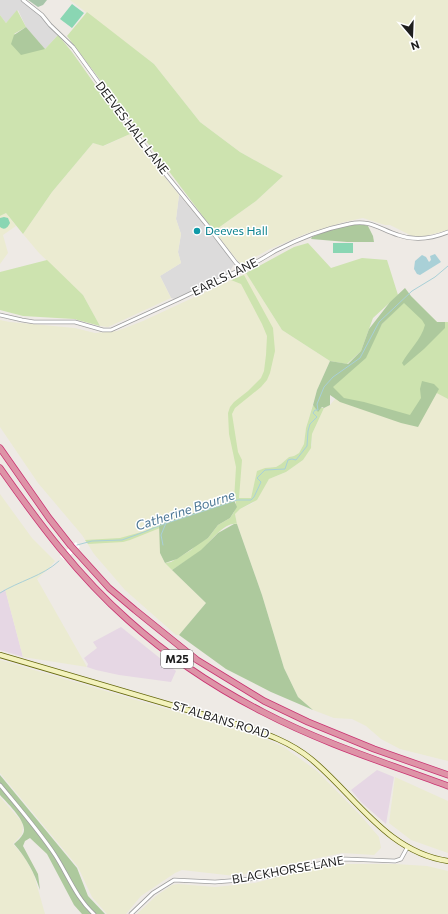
<svg xmlns="http://www.w3.org/2000/svg" width="448" height="914" font-family="Commissioner,sans-serif">
	<style>
		.residential { fill: #dcdbdb }
		.industrial { fill: #e6d7e4 }
		.farmland { fill: #ebebd1 }
		.grass { fill: #cde3af }
		.forest { fill: #adc99d }
		.cemetery { fill: #a8c5aa }
		.pitch { fill: #8ad6b3 }
		.water { fill: #a9d0d7 }
		.pier { fill: #fff }
		.lines { fill: none; stroke-linecap: round; stroke-linejoin: round }
		.stream { stroke: #a9d0d7; stroke-width: 1 }
		.street-casing { stroke: #9f9f9f; stroke-width: 4.5 }
		.secondary-casing { stroke: #676a0f; stroke-width: 6 }
		.highway-casing { stroke: #c93472; stroke-width: 7 }
		.street { stroke: #fff; stroke-width: 3 }
		.secondary { stroke: #f3f2bd; stroke-width: 4.5 }
		.highway { stroke: #de93a7; stroke-width: 5.5 }
		.culture-dot { fill: #0f9aa8; stroke: #fff; stroke-width: 1.5 }
		.labels { text-anchor: middle; stroke-width: 3; stroke-linejoin: round; paint-order: stroke }
		.shield { fill: #fff; stroke: #626262; stroke-width: 1 }
		.shield-label { font-size: 11px; font-weight: bold; fill: #1e1e1e }
		.street-label { font-size: 12px; fill: #1e1e1e; stroke: #fff }
		.culture-label { font-size: 12px; fill: #0d838f; stroke: #fff; text-anchor: start }
		.water-label { font-size: 13px; font-style: italic; fill: #4c7795; stroke: #fff }
	</style>
	<rect width="100%" height="100%" fill="#eeeae5"/>
	<path class="residential" d="M0 0H21L40 15 58 35 45 49 26 27 18 10 6 23 0 15Z
		M179 195 220 244 234 264 229 273 175 299 171 298 160 276 181 263 178 252 181 234 176 219Z"/>
	<path class="industrial" d="M5 589 23 657 0 650V592Z
		M121 627 176 671 171 682 119 675 96 670 87 667 88 664 84 658 97 648 93 642Z
		M377 770 394 777 386 824 362 803 351 790Z"/>
	<path class="farmland" d="M70 0H448V230L422 237 412 236 390 225H385L363 218 344 222 305 234 270 249 241 265 214 231 256 201 283 176 240 152 200 122 154 64Z
		M130 134 179 195 176 219 181 234 178 252 181 263 160 276 171 298 108 327 100 326 83 295 39 253 23 234 52 192 93 143 104 146Z
		M6 213 16 226 3 235 8 253 0 264V216Z
		M246 273 282 330 330 361 317 390 306 428 304 444 299 453 294 456 289 457 281 464 276 467 265 468 254 485 251 498H238L161 523 160 553 165 563 206 603 179 635H176L125 590 94 554 82 535 38 483 0 427V320L10 322 75 328 95 333 117 331 143 321Z
		M431 389 448 399V761L400 749 381 739 366 726 352 719 334 718 313 710 298 697 284 668 262 595 237 524 235 514 240 509 253 503 269 479 286 472 303 460 312 445V434L324 408 330 405 336 398Z
		M0 494 32 538 55 561 50 567 37 579 87 667 23 657 5 589 0 592Z
		M0 660 262 737 285 748 317 771 361 816 379 837 381 848 374 855 342 853 235 876 182 870 175 873 141 896 126 914H107L92 897 78 867 0 773Z
		M395 777 448 801V853L411 840 389 823Z
		M0 797 22 822 23 828 22 834 13 844 25 858 34 875 45 914H0Z
		M342 864H395L427 866 448 871V914H137L156 896 172 885 178 884 215 887 255 883 315 867Z"/>
	<path class="grass" d="M17 10 26 27 14 34 45 49 58 35 72 52 130 134 103 146 93 143 52 192 23 234 6 213 0 216V15L6 23Z
		M87 12 154 64 200 122 240 152 283 176 256 201 214 231 67 36Z
		M308 243 331 268 362 258 387 260 398 295 373 318 361 351 347 364 330 361 282 330 246 273 294 247Z
		M47 260 83 295 100 326 74 319 23 316 0 310V272Z
		M244 275 273 328 275 351 270 373 267 380 261 387 235 408 232 414 238 452 242 460 239 498H251L257 471 265 468 276 467 281 464 289 457 294 456 299 453 304 444 306 428 313 405 318 411 321 408H324L312 434 311 448 303 460 286 472 269 479 257 500 240 509 235 514 237 524C224 522 210 542 202 550 193 557 182 563 172 570L165 563 171 562 191 550 196 545 208 538 218 525 230 518 234 512 236 502 234 500 236 467 229 434 228 413 230 407 234 402 248 391 261 378 264 371 266 355 267 336 262 324 241 284 231 280Z
		M410 296 437 322H448V399L431 390 414 422 336 398 328 391 363 359 382 324Z
		M159 524 160 528 130 540 123 542 88 544 85 540 120 538 145 531Z"/>
	<path class="forest" d="M26 27 45 49 21 55 11 44 14 35Z
		M351 224H361L368 226 373 236 374 242H347L311 239 312 237 329 230Z
		M405 288 411 296 437 322H445V328L424 349 404 366 402 363C409 350 421 340 425 325L422 320 404 303 382 324 366 358 333 387 344 398 364 402 410 415 421 398 420 389 422 381 434 384 439 389 418 427 401 423 340 402 330 395V405L324 408 322 407 318 412 313 405 317 390 330 361 348 364 361 351 369 329 390 302Z
		M234 500 237 507 230 518 218 525 208 538 177 559 165 563 160 553 159 524Z
		M234 524H237L262 595 284 668 298 697 313 710 271 692 226 669 179 635 206 603 172 570 201 550 218 533Z
		M0 775 77 868 88 896 105 914H82L74 905 47 854 30 838 25 841 23 846 38 874 40 890C34 872 27 859 14 844 17 841 21 838 23 834 29 823 7 803 0 795Z"/>
	<path class="cemetery" d="M28 0H47L43 5 38 7Z"/>
	<path class="pitch" d="M72 4 84 13 72 28 60 19Z
		M4 217 8 218 10 223C8 227 5 231 0 227V218Z
		M333 243H353V253H333Z"/>
	<path class="water" d="M435 254 441 262 420 275 417 274 414 269 415 261 422 255 426 257 429 262 431 260 430 256Z"/>
	<path class="pier" d="M76 542 80 547 64 560 60 556Z"/>
	<g class="lines">
		<path class="stream" d="M77 545 92 541 122 540 144 532 161 525 237 500H251L254 497 261 482 257 478 265 470 285 469 288 460 292 459 296 460 307 446 308 431 310 424 317 417 313 413 315 410H318L317 404 324 387 333 377 360 358 379 322 412 291 435 277 448 266
			M163 545 161 535 166 523
			M0 593C19 581 43 576 59 561"/>
		<g class="street-casing">
			<path id="street" d="M23 0 42 15 50 25 73 47 159 166 207 225 236 263 243 269
				M0 315 22 320 34 322H75L103 330H111C156 310 201 289 246 267 256 263 265 257 275 251 298 239 323 229 349 224 370 219 379 229 398 235 415 241 431 239 448 232
				M0 785C19 808 39 831 55 855 68 875 76 898 94 914
				M131 914 153 893 174 880 215 882 241 880 265 877 330 861 345 859 395 861 401 859 407 848"/>
		</g>
		<g class="secondary-casing">
			<path id="secondary" d="M0 655 242 726C267 734 290 742 311 759 355 795 386 852 448 861"/>
		</g>
		<g class="highway-casing">
			<path id="highway" d="M0 448 49 518 71 546 109 588 135 610 197 660 264 701 308 722 374 749 448 775
				M0 468C38 522 78 576 128 620 167 655 216 688 263 712 322 743 386 763 448 786"/>
		</g>
		<use href="#street" class="street"/>
		<use href="#secondary" class="secondary"/>
		<use href="#highway" class="highway"/>
	</g>
	<circle class="culture-dot" cx="197" cy="231" r="4"/>
	<g class="labels">
		<rect class="shield" x="161" y="650" width="32" height="18" rx="3"/>
		<g class="shield-label">
			<text x="177" y="663">M25</text>
		</g>
		<g class="street-label">
			<text transform="translate(132 128) rotate(53)" y="4">DEEVES HALL LANE</text>
			<text transform="translate(225 277) rotate(-26)" y="4">EARLS LANE</text>
			<text transform="translate(221 720) rotate(17)" y="4">ST ALBANS ROAD</text>
			<text transform="translate(288 870) rotate(-10)" y="4">BLACKHORSE LANE</text>
		</g>
		<g class="culture-label">
			<text x="205" y="235">Deeves Hall</text>
		</g>
		<g class="water-label">
			<text transform="translate(185 510) rotate(-18)" y="5">Catherine Bourne</text>
		</g>
	</g>
	<g transform="translate(412 36) rotate(161)" stroke="#ffffff" stroke-width="3" paint-order="stroke">
	<path d="M0-3L7 15L0 10L-7 15Z" fill="#1e1e1e"/>
	<text y="-6" font-size="11" font-weight="bold" text-anchor="middle" fill="#1e1e1e">N</text>
	</g>
</svg>
